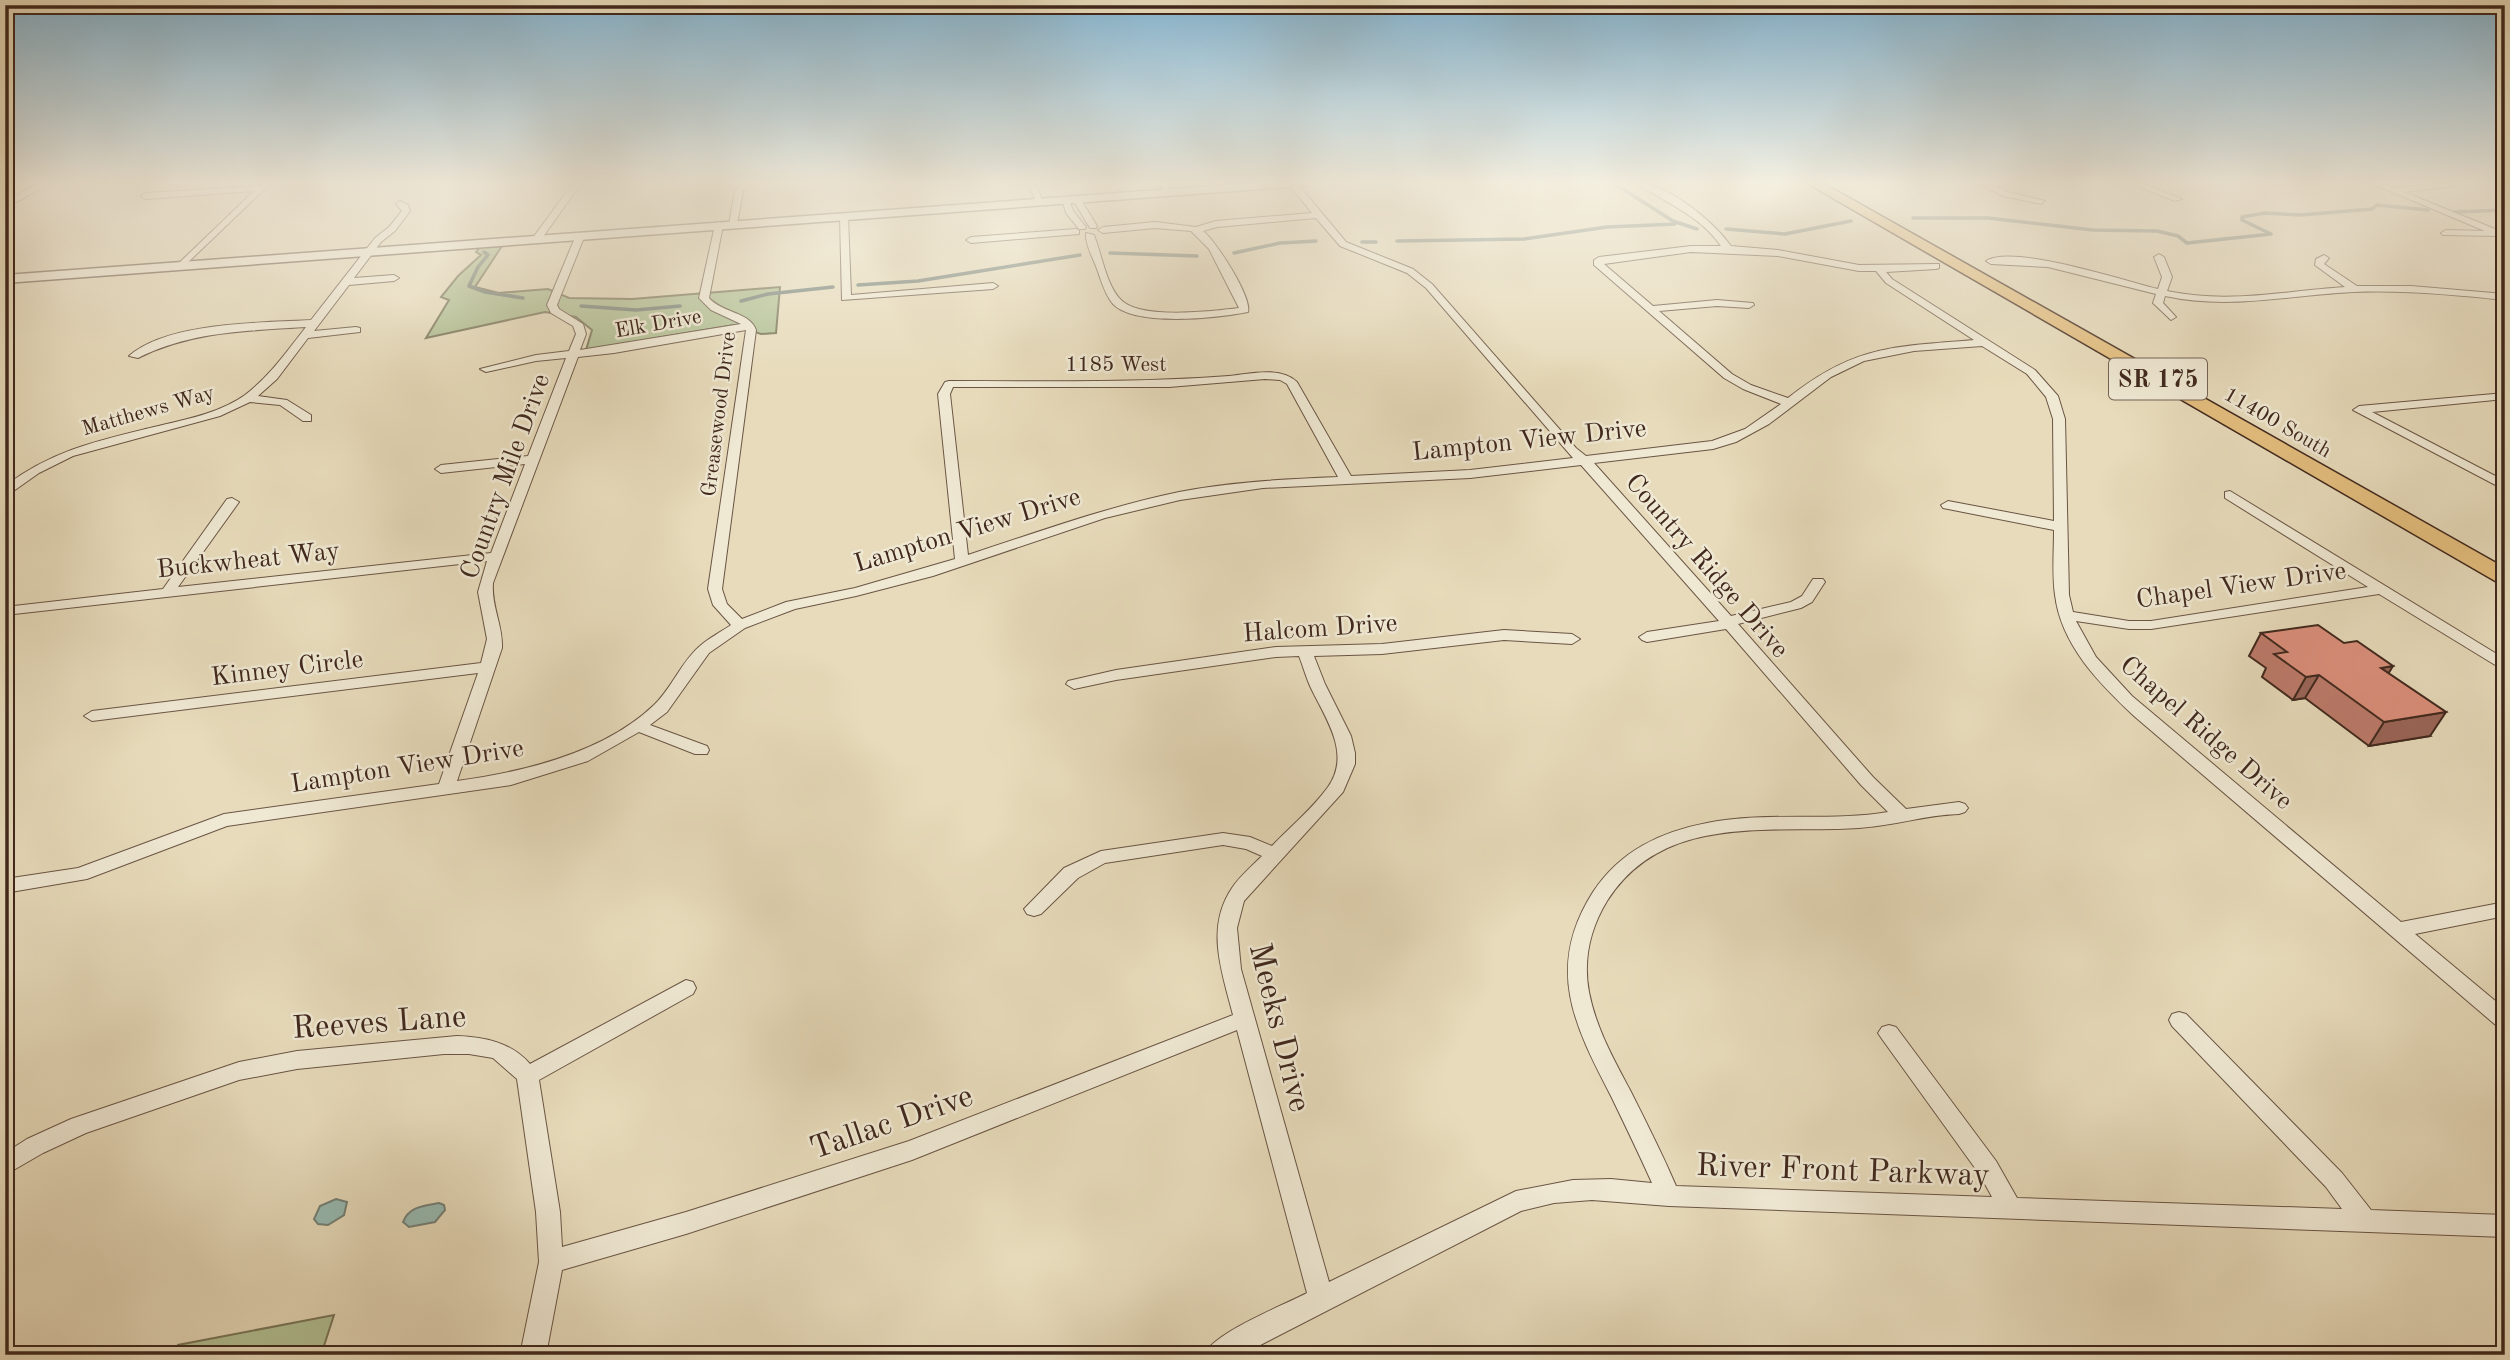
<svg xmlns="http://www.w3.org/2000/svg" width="2510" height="1360" font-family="'Old Standard TT',serif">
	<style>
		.green { fill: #b1c194; stroke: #787458; stroke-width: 2 }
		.water { fill: #97bbb3; stroke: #748077; stroke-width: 2 }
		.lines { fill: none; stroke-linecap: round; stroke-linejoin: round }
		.stream { stroke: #748077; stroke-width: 3.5 }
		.minor-casing { stroke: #6a5544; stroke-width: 2 }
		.tertiary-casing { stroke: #6a5544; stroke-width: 3 }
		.primary-casing { stroke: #40281d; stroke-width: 3 }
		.minor { fill: #efe8d3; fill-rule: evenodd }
		.tertiary { fill: #efe8d3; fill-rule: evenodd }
		.primary { fill: #e4be7e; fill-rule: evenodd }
		.wall { fill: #bd7b6b; stroke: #40281d; stroke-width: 2 }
		.shaded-wall { fill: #9a6457; stroke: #40281d; stroke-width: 2 }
		.building { fill: #dc8f7c; stroke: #40281d; stroke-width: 2 }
		.labels { text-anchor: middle; stroke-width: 5; stroke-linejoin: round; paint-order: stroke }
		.far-street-label { font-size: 21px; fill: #40281d; stroke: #efe8d3 }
		.shield { fill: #efe8d3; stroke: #746254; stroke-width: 2 }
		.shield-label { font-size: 24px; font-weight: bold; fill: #40281d }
		.street-label { font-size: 26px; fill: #40281d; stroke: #efe8d3 }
		.near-street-label { font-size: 32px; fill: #40281d; stroke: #efe8d3 }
	</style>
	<rect width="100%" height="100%" fill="#e7dbbb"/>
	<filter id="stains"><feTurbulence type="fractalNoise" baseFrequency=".00286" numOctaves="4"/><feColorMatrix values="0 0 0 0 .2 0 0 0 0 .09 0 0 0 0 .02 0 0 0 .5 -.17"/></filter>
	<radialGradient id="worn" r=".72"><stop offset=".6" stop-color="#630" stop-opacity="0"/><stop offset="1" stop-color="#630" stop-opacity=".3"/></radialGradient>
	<path class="green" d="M502 246 475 287 499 293 548 289 569 298 632 299 780 287 776 333 761 334 734 325 586 350 592 330 576 317 545 312 426 338 449 300 441 297 458 276 481 255 476 252 480 247Z
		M334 1315 321 1355H174L178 1345Z"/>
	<path class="water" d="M336 1199 347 1202 344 1215 328 1225 318 1224 314 1219 320 1206Z
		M439 1203 444 1205 445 1210 435 1222 409 1227 403 1222C409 1206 424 1206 439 1203Z"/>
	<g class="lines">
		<path class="stream" d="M1612 182 1673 221 1697 229
			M2455 212 2505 210
			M1913 218H1988L2093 230 2157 231 2178 236 2187 243 2271 234 2242 220V217L2265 213 2300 215 2372 209 2377 205 2428 210
			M1726 229 1785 234 1851 221
			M1397 241 1524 239 1607 227 1675 224
			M1362 242H1376
			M484 252 488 255 478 267 469 286 485 292 523 298
			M1110 253 1197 256
			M1234 253 1280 243 1316 241
			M858 285 918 281 1080 255
			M741 301 768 294 833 287
			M581 306 636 310 680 306"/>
		<g class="minor-casing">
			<path id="minor" d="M42 182H53L5 208V201Z
				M263 182H272L181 269 178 268V264L254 191 145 199 141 196 145 193 259 186Z
				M574 182H582L540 241H534L532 239Z
				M742 182H751L743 191 737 224 733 227 729 224 735 191Z
				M1027 182H1035L1044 205H1038Z
				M1159 182H1167L1172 195H1166Z
				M1290 182H1296L1346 242 1413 269 1432 284 1576 448 1586 456 1712 441 1745 429 1781 404 1743 389 1724 378 1594 265V260L1599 257 1691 246H1721C1700 215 1664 202 1634 182 1666 182 1713 221 1731 246L1778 250 1859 265 1939 264V268L1936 269 1886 272 1892 279 2035 370 2058 396 2065 419 2069 595 2073 612 2129 621H2151L2368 587 2225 498V492L2230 491 2505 659V671L2379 594 2151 629H2129L2076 621 2096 657 2132 696 2401 922 2505 902V916L2415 934 2505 1009V1029L2498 1027 2134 716C2099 683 2061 645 2055 595 2052 574 2054 551 2054 530L1943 508 1941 505 1948 501 2054 521 2053 419 2046 397 2027 374 1982 346 1914 351 1864 361 1831 377 1769 424 1736 442 1713 449 1594 463 1731 616 1791 602 1802 596 1813 579H1823L1825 582 1812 602 1801 608 1738 624 1873 777 1906 809 1959 802 1965 804 1968 808 1965 812 1959 814C1925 815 1893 826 1859 828 1769 834 1664 812 1607 901 1590 929 1583 960 1589 992 1596 1028 1613 1058 1630 1090 1646 1122 1662 1153 1676 1186L1992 1197 1980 1175 1882 1039 1878 1033 1882 1027 1889 1025 1896 1027 1996 1161 2017 1198 2342 1209 2326 1187 2172 1026 2169 1020 2172 1014 2179 1012 2186 1014 2342 1173 2371 1210 2505 1215V1237L1669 1206 1592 1200 1554 1203 1521 1211 1241 1355H1204C1213 1333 1284 1305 1307 1293L1237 1030 912 1160 686 1234 562 1270 546 1355H520L539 1262 536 1212 517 1079 493 1058 469 1054H444L297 1069 239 1080 86 1133 43 1153 5 1175V1153L27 1139 71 1119 239 1062 297 1051 457 1036C484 1037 511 1042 530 1064L686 980 693 982 696 988 693 994 539 1080 560 1212 562 1247 686 1212 909 1141 1233 1015C1222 972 1205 928 1232 888 1240 876 1252 866 1262 856L1246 849 1223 845 1105 863 1078 878 1041 914 1034 916 1027 914 1024 909 1064 868 1101 851 1223 833 1250 837 1272 846C1290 827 1313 808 1328 787 1352 753 1325 718 1310 686 1306 677 1303 666 1299 656L1276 657 1116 680 1074 689 1066 684 1068 681 1116 670 1276 647 1382 644 1504 630 1572 634 1580 639 1572 644 1504 640 1382 654 1314 656 1325 684 1351 736 1355 753V764L1343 792 1244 901 1237 928 1241 969 1329 1282 1516 1191 1573 1180 1611 1179 1652 1183C1639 1154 1625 1125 1611 1096 1574 1025 1545 967 1593 892 1620 851 1660 832 1707 823 1767 811 1829 822 1888 812L1861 785 1726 629 1647 642 1642 640 1639 637 1647 632 1719 621 1581 465 1470 478 1263 488 1180 500 1105 518 933 576 856 596 795 609 745 628 709 653 667 712 650 725 707 746 709 750 707 754H695L639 732 588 761 511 785 227 826 87 879 5 893V879L78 868 224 814 439 784 478 673 92 721 84 716 92 711 481 663 487 639 478 592 487 561 5 615V607L163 589 227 499 232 498 239 502 178 587 491 553 525 464 441 473 435 469 441 465 528 456 566 358 536 361 486 372 480 369 536 355 569 351 576 334 573 326 551 313 547 305 577 233 585 235 557 305 559 309 583 324 586 334 580 350 741 324 711 310 699 298 715 225 719 222 723 225 709 298C722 313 750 312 756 330L722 589 727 604 742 619 786 602 855 588 955 559 938 394 945 382 949 381C1043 381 1136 383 1229 376 1250 374 1280 366 1297 382L1351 476 1470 470 1573 458 1426 288 1407 273 1340 246 1316 218 1217 227 1203 231C1216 241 1252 297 1248 312 1218 318 1135 327 1113 304 1105 295 1101 280 1097 269 1093 258 1085 244 1086 233L1094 235C1102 255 1106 285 1121 300 1141 320 1213 311 1239 308L1209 249 1191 231 1155 228 1103 233 1098 230 1103 227 1155 222 1196 227 1216 221 1312 213 1290 186ZM1691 252 1778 256 1859 271H1876L1886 283 1974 340C1892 347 1855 345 1788 398L1751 385 1732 374 1659 311 1717 306 1749 308 1754 305 1753 303 1717 300 1653 306 1604 264ZM746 330 708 589 713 605 731 625C721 632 709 638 700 646 681 662 672 688 654 705 604 753 523 772 457 781L502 648C503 625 491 606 493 583L578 357 614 353ZM1265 379 1280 380 1287 384 1338 477C1285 479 1231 482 1179 492 1107 507 1038 532 968 555L950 394 953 387H1169Z
				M1976 182H1987L2008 192 2045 201 2041 204 2003 196Z
				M2126 182H2139L2182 199 2175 201Z
				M2303 182 2295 186 2291 183V182Z
				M2368 182H2380L2394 188 2453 182H2486L2404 192 2505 233V239L2496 236 2443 235 2441 233 2446 230 2485 231Z
				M1074 198H1080L1097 226 1096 228H1090L1073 200Z
				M1062 199H1068L1074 212 1086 227 1085 229H1079L1066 213Z
				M400 201 408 205 410 211 395 231 381 242 354 278 394 275 399 278 394 281 349 285 314 331 356 327 360 328V332L308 338 277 379 258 396 287 400 311 415V421H303L280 405 250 402 220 416 73 456 39 473 5 497V486C53 450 97 441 154 427 184 420 220 413 245 395 270 376 287 351 306 327 247 331 191 331 138 358L129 356C167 322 261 323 311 320L375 238 389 227 402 211 396 204Z
				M844 214 848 217 851 295 993 283 998 286 993 289 842 300 840 217Z
				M1076 229 1079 230V234L971 243 966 240 971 237Z
				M2159 254 2164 257 2172 277 2167 291C2228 304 2285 291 2345 287L2315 265 2316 259 2324 255 2329 258 2324 264 2357 286H2411L2505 294V300C2455 295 2404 290 2354 292 2290 295 2229 310 2165 296L2163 303 2176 317 2171 320 2153 303 2156 294 2048 267 1991 264 1986 261C2013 244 2125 281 2158 289L2162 277 2154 257Z
				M2505 393V399L2372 412 2505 481V490L2353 410 2359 406Z"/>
		</g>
		<g class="tertiary-casing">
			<path id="tertiary" d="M1269 182H1319L1314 185 5 283V275Z"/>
		</g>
		<g class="primary-casing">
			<path id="primary" d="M1805 182H1821L2505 568V584L2497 582Z"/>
		</g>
		<use href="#minor" class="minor"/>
		<use href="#tertiary" class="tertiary"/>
		<use href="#primary" class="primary"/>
	</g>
	<path class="wall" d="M2261 633 2430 736 2369 746 2305 698 2293 700 2262 677 2266 668 2249 656Z"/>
	<path class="shaded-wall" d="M2393 666 2379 689 2381 668Z
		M2319 675 2305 698 2293 700 2306 677Z
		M2446 712 2430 736 2369 746 2384 722Z"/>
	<path class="building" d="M2318 625 2344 643 2357 641 2393 666 2381 668 2446 712 2384 722 2319 675 2306 677 2274 654 2287 652 2261 633Z"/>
	<linearGradient id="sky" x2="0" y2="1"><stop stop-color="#87b7d3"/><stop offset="0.49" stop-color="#f4efe0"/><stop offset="1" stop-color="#f4efe0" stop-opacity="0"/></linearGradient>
	<rect width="2510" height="373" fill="url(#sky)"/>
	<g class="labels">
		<g class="far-street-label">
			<text transform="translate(658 323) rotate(-10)" y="7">Elk Drive</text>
			<text x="1116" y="371">1185 West</text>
			<text transform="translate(148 410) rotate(-16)" y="7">Matthews Way</text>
			<text transform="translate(718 414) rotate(-83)" y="7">Greasewood Drive</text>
			<text transform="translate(2278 422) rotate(30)" y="7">11400 South</text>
		</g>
		<rect class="shield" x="2109" y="358.5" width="98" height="41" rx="5"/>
		<g class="shield-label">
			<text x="2158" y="387">SR 175</text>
		</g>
		<g class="street-label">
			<text transform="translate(1529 439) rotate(-6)" y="9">Lampton View Drive</text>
			<text transform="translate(504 476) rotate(-70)" y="9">Country Mile Drive</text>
			<text transform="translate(967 529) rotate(-17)" y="9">Lampton View Drive</text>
			<text transform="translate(248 559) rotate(-6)" y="9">Buckwheat Way</text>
			<text transform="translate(1708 565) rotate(49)" y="9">Country Ridge Drive</text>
			<text transform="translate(2241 584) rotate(-8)" y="9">Chapel View Drive</text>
			<text transform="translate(1320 627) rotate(-4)" y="9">Halcom Drive</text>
			<text transform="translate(287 667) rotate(-7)" y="9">Kinney Circle</text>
			<text transform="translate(2207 732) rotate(41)" y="9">Chapel Ridge Drive</text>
			<text transform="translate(407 765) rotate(-9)" y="9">Lampton View Drive</text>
		</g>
		<g class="near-street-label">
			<text transform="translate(379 1021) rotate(-4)" y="11">Reeves Lane</text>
			<text transform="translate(1281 1027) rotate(76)" y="11">Meeks Drive</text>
			<text transform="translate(891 1121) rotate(-19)" y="11">Tallac Drive</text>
			<text transform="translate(1843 1169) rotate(2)" y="11">River Front Parkway</text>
		</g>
	</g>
	<rect width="2510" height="1360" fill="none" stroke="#e7dbbb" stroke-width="28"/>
	<rect x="7" y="7" width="2496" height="1346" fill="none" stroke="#40281d" stroke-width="3.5"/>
	<rect x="14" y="14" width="2482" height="1332" fill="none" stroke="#40281d" stroke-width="2"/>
	<rect width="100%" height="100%" filter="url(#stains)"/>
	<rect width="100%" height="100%" fill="url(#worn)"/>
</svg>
